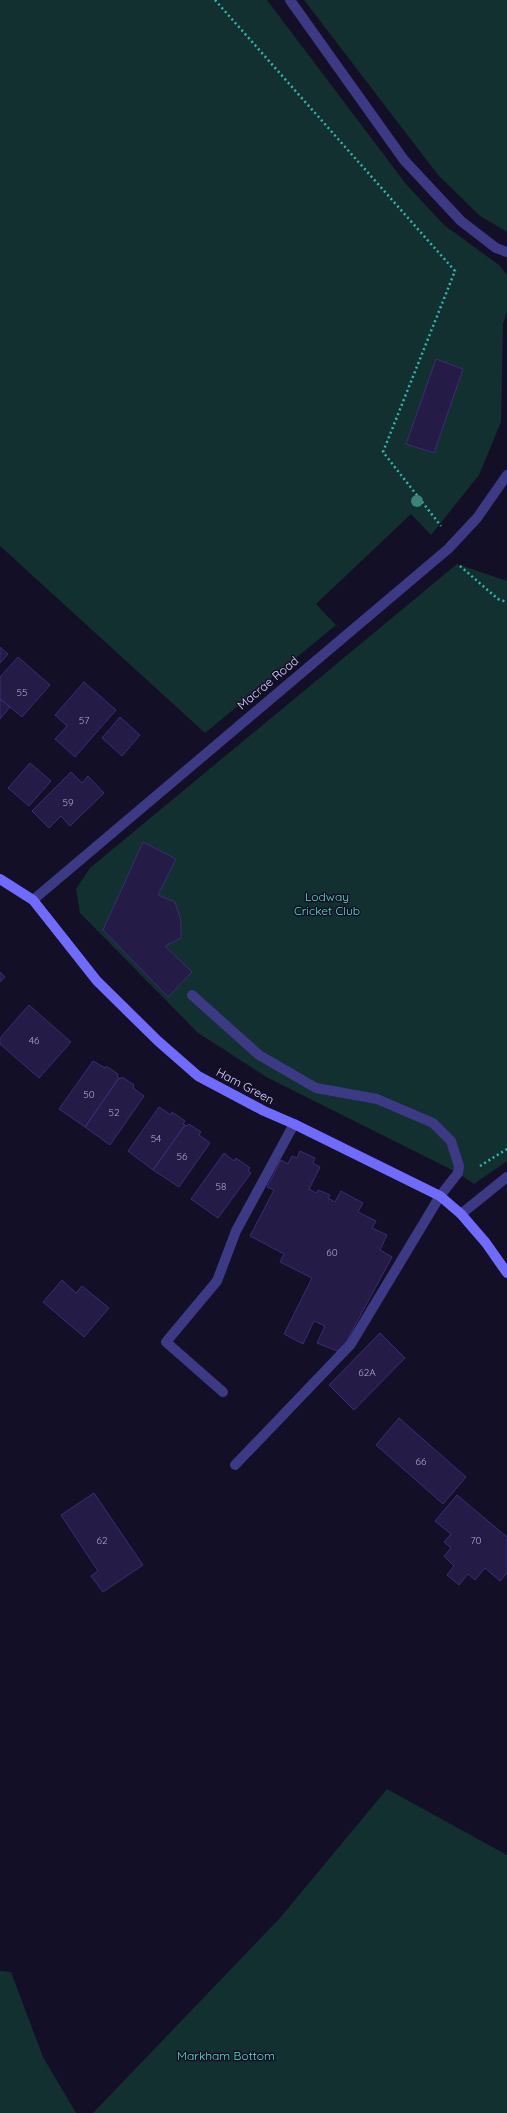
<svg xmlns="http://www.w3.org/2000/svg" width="507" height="2113" font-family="Quicksand,sans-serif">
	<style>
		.green { fill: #12302f }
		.building { fill: #241b47; stroke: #3b2d73 }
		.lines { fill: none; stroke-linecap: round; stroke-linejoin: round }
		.path { stroke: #2fb8b0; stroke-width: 2.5; stroke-dasharray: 2 3; stroke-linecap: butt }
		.lane { stroke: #3d3a85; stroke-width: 10 }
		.street { stroke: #3d3a85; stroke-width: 10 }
		.secondary { stroke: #6f6bff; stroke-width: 10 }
		.tree { fill: #3d827b }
		.labels { text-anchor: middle; stroke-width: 3; stroke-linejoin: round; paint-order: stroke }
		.number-label { font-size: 10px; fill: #aca6d1 }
		.street-label { font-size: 12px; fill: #d9d4ff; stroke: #130f26 }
		.park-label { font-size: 12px; fill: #5fe0c0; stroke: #130f26 }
	</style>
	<rect width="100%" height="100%" fill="#130f26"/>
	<path class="green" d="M0 0H267L406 184 444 225 499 265 507 275V312L503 324 501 422 479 475 431 535 411 514 316 604 336 625 205 733 0 546Z
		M304 0H507V232L480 216 438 175Z
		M457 564 507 581V1161L474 1184 458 1173 268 1078 198 1033 80 913 76 889 90 868Z
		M387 1789 507 1855V2113H93L280 1918Z
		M0 1971 11 1972 43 2057 76 2113H0Z"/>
	<path class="building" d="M436 359 463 369 434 453 406 444Z
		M0 647 8 654 0 663Z
		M18 657 50 685 22 717 0 699V677Z
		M84 682 116 710 75 757 55 739 67 726 55 715Z
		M0 699 10 707 0 719Z
		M120 717 140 735 122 756 102 738Z
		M30 763 51 781 29 806 8 788Z
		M71 772 82 783 88 776 104 793 70 826 61 816 49 828 32 811Z
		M143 842 176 859 158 895 175 902 181 921V938L165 946 192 972 168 997 103 930Z
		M0 972 5 977 0 982Z
		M29 1005 71 1042 39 1078 0 1044V1038Z
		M93 1061 105 1068 106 1066 118 1074 117 1077 119 1078 85 1127 59 1109Z
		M122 1077 134 1085 133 1088 144 1096 110 1145 85 1127 119 1078 120 1079Z
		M159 1107 171 1115 172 1112 185 1121 183 1124 185 1125 153 1170 128 1151Z
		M189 1124 201 1132 199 1135 210 1143 179 1187 153 1170 185 1125 187 1126Z
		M300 1151 315 1158 313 1163 320 1167 309 1189 316 1193 318 1190 330 1195 328 1198 335 1202 341 1191 363 1203 358 1212 376 1221 372 1228 387 1235 380 1250 392 1257 345 1344 337 1351 317 1343 325 1326 314 1321 303 1344 284 1334 312 1278 280 1262 284 1254 250 1236 274 1190 267 1187 281 1160 288 1164 292 1156 297 1158Z
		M224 1153 234 1161 236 1158 250 1168 248 1170 251 1173 218 1218 191 1199Z
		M62 1280 76 1293 82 1286 109 1308 84 1337 43 1302Z
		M380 1333 405 1358 354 1410 329 1385Z
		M399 1418 466 1477 443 1504 376 1445Z
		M94 1493 143 1565 103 1592 91 1576 98 1571 61 1515Z
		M457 1495 507 1537V1573L500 1581 485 1568 475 1580 468 1574 459 1585 447 1575 454 1566 444 1556 451 1548 444 1542 451 1534 435 1521Z"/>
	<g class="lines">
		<path class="path" d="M215 0 455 271 383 452 441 526
			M460 566 498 599 507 602
			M480 1166 507 1149"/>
		<path class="lane" d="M192 995 259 1055 316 1088 377 1099 433 1123 451 1141 459 1166 458 1173 440 1196 351 1344 235 1465
			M223 1392 166 1342 217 1281 236 1231 294 1124"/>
		<path class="street" d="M290 0 404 160 461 221 496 248 507 252
			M33 900 448 549 477 518 507 475
			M461 1214 507 1177"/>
		<path class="secondary" d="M0 879 33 900 97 981 158 1041 198 1076 264 1111 294 1124 440 1196 461 1214 486 1243 507 1273"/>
	</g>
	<circle class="tree" cx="417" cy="501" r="6"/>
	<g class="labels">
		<g class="number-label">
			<text x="22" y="696">55</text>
			<text x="84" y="724">57</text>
			<text x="68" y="806">59</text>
			<text x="34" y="1044">46</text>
			<text x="89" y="1098">50</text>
			<text x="114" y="1116">52</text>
			<text x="156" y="1142">54</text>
			<text x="182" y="1160">56</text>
			<text x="221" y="1190">58</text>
			<text x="332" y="1256">60</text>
			<text x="367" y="1376">62A</text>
			<text x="421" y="1465">66</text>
			<text x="102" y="1544">62</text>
			<text x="476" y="1544">70</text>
		</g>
		<g class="street-label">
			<text transform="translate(268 683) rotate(-40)" y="4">Macrae Road</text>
			<text transform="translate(245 1086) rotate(28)" y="4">Ham Green</text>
		</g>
		<g class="park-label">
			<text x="327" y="901">Lodway<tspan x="327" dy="14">Cricket Club</tspan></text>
			<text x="226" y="2060">Markham Bottom</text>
		</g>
	</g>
</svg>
